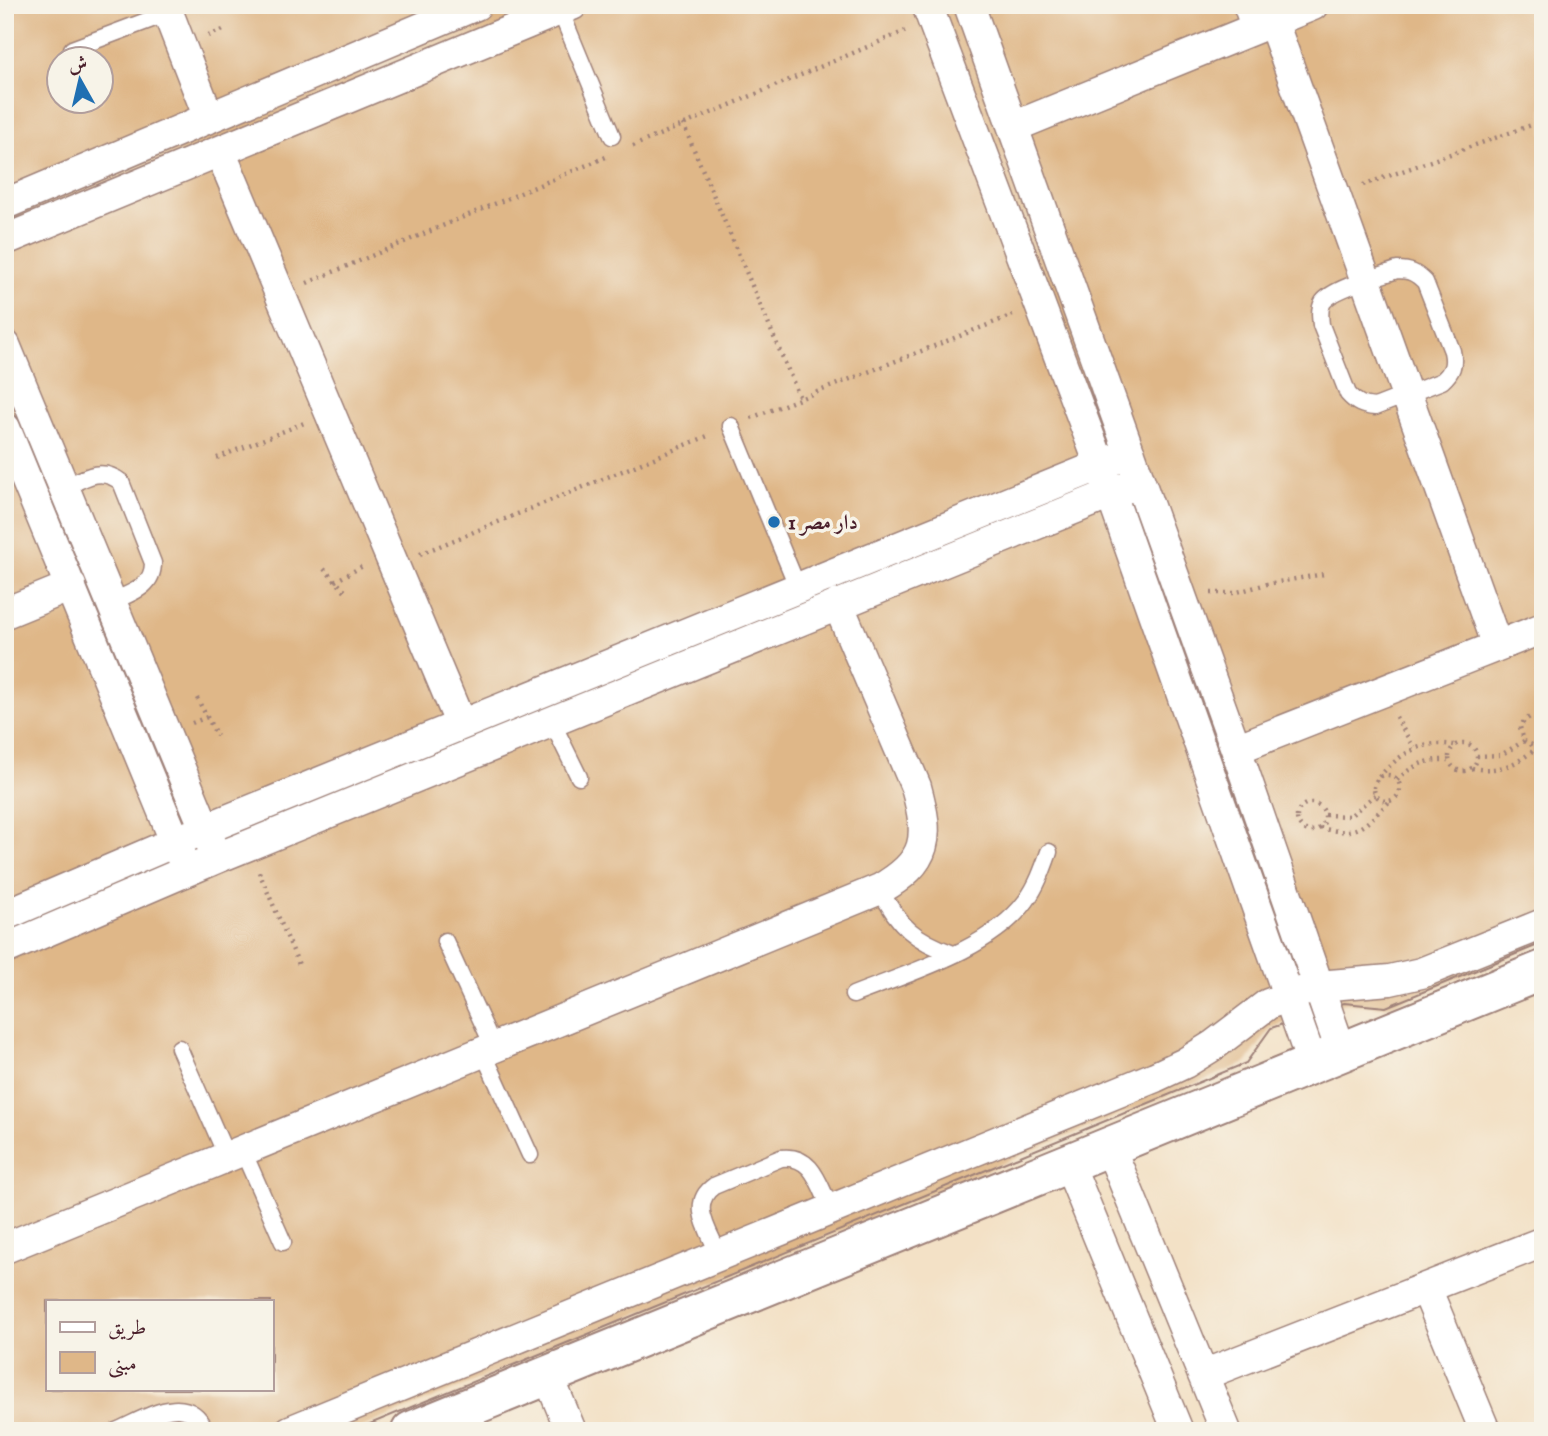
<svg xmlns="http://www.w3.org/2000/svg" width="1548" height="1436" font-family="'IM FELL English',Amiri,serif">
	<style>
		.building { fill: #dfb788; fill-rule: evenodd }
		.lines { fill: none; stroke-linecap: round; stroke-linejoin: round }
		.lane-casing { stroke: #9e8078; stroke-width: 19 }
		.street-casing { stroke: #9e8078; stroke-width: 33 }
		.secondary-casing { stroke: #9e8078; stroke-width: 42 }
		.path { stroke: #9e8078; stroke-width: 4.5; stroke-dasharray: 2 5; stroke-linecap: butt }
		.lane { stroke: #fff; stroke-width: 16 }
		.street { stroke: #fff; stroke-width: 30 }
		.secondary { stroke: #fff; stroke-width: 38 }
		.poi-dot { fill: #1f6fb2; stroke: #f7f3e8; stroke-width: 2.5 }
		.labels { text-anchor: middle; stroke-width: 7; stroke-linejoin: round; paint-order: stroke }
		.poi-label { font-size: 21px; font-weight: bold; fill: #4a1f2b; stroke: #f7f3e8; text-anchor: start }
	</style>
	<rect width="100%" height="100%" fill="#f7f3e8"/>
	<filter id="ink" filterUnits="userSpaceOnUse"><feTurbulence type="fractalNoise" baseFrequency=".0143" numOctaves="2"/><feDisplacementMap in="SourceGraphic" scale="14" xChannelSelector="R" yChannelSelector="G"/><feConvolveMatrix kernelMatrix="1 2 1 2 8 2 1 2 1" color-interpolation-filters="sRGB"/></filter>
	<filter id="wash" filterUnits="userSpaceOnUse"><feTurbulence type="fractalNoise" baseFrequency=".00686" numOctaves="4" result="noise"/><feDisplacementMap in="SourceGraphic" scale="28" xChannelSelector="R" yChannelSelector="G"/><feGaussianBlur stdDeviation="1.57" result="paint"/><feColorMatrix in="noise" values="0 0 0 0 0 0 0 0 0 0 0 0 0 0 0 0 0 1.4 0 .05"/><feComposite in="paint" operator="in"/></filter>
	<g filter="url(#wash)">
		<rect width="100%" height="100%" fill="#f3e1c6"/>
		<g id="blocks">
			<path class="building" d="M5 5H1543V943L1386 1007 1344 1003 1271 1028 1246 1063 353 1431H5ZM60 60H102V102H60ZM47 1301H271V1389H47Z"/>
		</g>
	</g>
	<g filter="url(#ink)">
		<use href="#blocks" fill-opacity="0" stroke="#9e8078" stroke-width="2"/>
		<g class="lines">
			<g class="lane-casing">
				<path id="lane" d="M1241 5 1250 30
					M560 10 612 136
					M72 49 168 13
					M1397 270C1410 270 1416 273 1425 282L1452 351C1455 365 1452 372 1442 381L1375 407C1363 406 1356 403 1348 394L1321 325C1320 317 1319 309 1323 302 1333 288 1380 276 1397 270Z
					M731 426 798 588
					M64 488C84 478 101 466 121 482L153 563C153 588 130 593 111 602
					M552 722 579 777
					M880 889C898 926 915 940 953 954
					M445 941 494 1048
					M853 995C908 973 990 950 1026 901 1037 886 1043 869 1049 852
					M179 1048 227 1157
					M483 1052 530 1155
					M243 1151 283 1242
					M719 1255C710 1232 688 1204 714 1186L781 1158C813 1154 819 1185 831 1209
					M116 1431C147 1418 188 1389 206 1431"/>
			</g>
			<g class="street-casing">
				<path id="street" d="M165 5 209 118
					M927 5 1111 494 1312 1063
					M969 5 1236 749 1341 1051
					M1273 22 1497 646
					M1013 127 1313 5
					M220 151 461 725
					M5 204 476 5
					M5 240 572 5
					M5 345 213 848
					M5 428 182 858
					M5 613 71 586
					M1236 749 1543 628
					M5 915 205 829 1130 453
					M5 949 217 858 1140 482
					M1109 1145 1226 1431
					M1068 1162 1178 1431
					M5 1248 880 889C929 861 930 838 916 787L838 604
					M1426 1288 1485 1431
					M547 1373 571 1431
					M1203 1375 1543 1242
					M290 1431 1155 1077 1185 1063 1214 1045 1268 1004 1318 986 1390 980 1421 973 1543 924"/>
			</g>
			<g class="secondary-casing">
				<path id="secondary" d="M411 1431 1543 970"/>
			</g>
			<path class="path" d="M208 36 226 29
				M683 124 800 398
				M633 146 905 31
				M1363 185 1543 121
				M307 283 606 157
				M751 418 1013 315
				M217 458 304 423
				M420 554 710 435
				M324 569 347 593
				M335 581 363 566
				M1211 593H1234L1267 584 1324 574
				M197 698 217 736
				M1396 717 1414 748
				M1543 719 1530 717 1524 721 1520 727 1524 741 1534 746 1543 743
				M192 723 207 717
				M1449 757a14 14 0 1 1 28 0a14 14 0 1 1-28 0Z
				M1477 756 1501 755 1524 741
				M1472 768C1498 773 1520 764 1539 745
				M1374 788a13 13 0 1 1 26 0a13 13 0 1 1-26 0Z
				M1379 777C1400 753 1422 740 1454 745
				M1397 780C1413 765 1426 759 1448 760
				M1297 817a14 14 0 1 1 28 0a14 14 0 1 1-28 0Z
				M1325 815 1350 816 1375 795
				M1320 828C1359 837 1363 827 1390 801
				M259 872 300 967"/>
			<use href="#lane" class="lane"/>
			<use href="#street" class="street"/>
			<use href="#secondary" class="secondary"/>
		</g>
	</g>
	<circle class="poi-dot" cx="774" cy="522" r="7"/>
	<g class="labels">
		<g class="poi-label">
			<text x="788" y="529">دار مصر 1</text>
		</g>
	</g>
	<rect width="1548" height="1436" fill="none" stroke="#f7f3e8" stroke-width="28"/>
	<rect x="46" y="1300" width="228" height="91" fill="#f7f3e8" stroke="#b29e9c" stroke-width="2"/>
	<rect x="60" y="1322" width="35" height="10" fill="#ffffff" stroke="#b29e9c" stroke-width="2"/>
	<text x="108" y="1334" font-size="21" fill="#4a1f2b">طريق</text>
	<rect x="60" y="1352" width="35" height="21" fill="#dfb788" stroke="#b29e9c" stroke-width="2"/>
	<text x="108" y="1370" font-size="21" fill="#4a1f2b">مبنى</text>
	<g transform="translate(80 80) rotate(352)"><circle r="33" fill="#f7f3e8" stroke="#b29e9c" stroke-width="2"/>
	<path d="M0-5L12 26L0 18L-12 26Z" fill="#1f6fb2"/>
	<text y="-10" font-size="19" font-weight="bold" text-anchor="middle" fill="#4a1f2b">ش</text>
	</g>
</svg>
